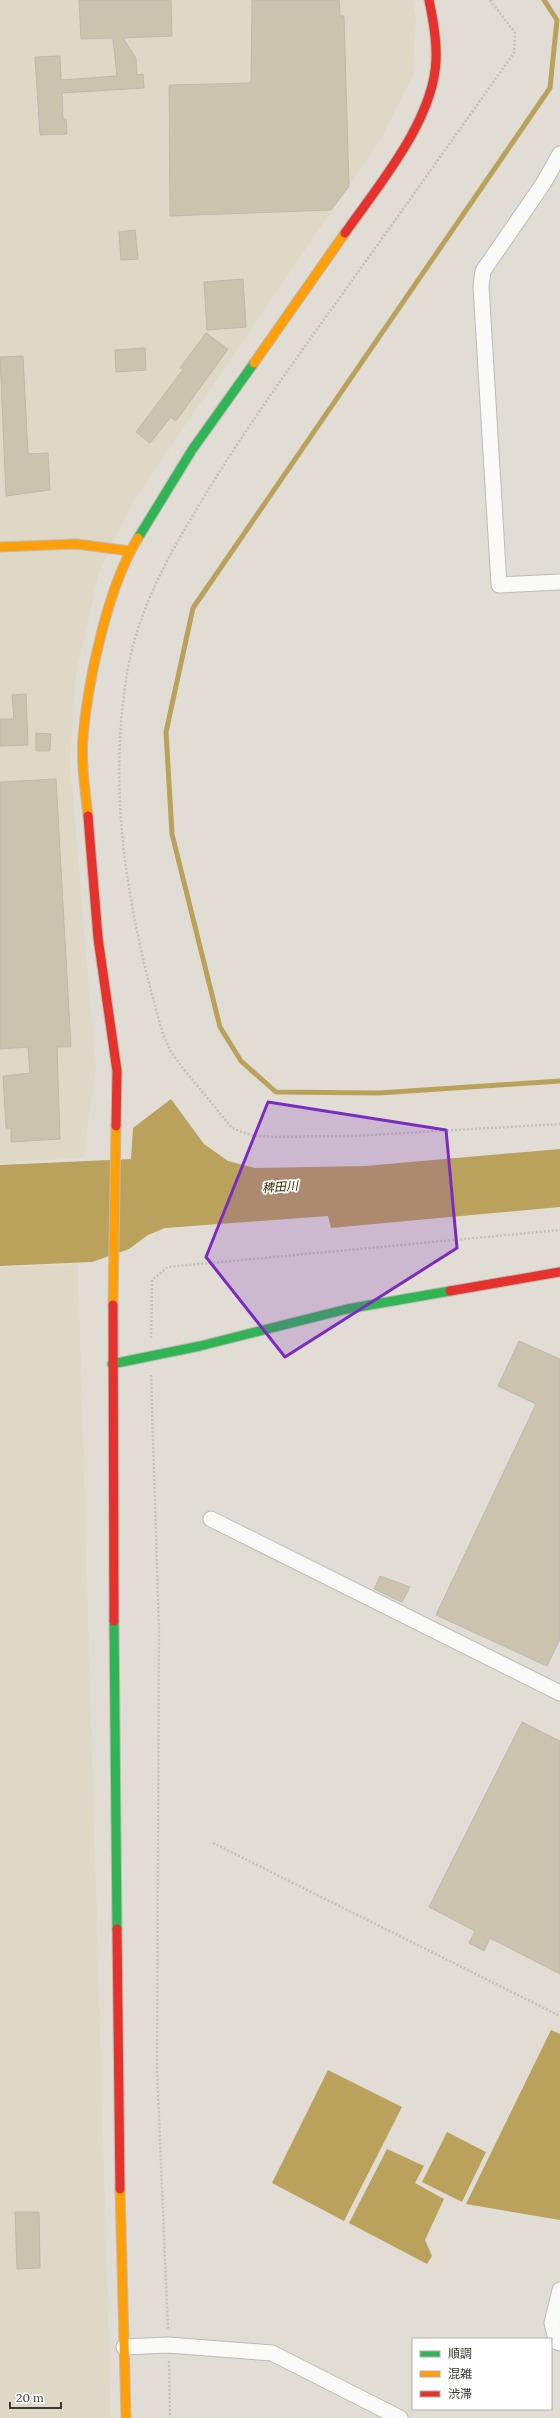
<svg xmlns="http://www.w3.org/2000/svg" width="560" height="2418" font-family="Lora,'Noto Sans JP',serif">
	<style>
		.built { fill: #dfd8c6 }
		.water { fill: #baa25c }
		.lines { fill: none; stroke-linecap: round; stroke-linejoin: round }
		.stream { stroke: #baa25c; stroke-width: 5 }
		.building { fill: #cbc3ae; stroke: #bcb9b1 }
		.street-casing { stroke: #bebbb4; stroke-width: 17 }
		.fast-casing { stroke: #bebbb4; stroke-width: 11 }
		.slow-casing { stroke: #bebbb4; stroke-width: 11 }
		.jam-casing { stroke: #bebbb4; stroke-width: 11 }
		.path { stroke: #c2bfbc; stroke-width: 2.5; stroke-dasharray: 2 2; stroke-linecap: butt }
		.street { stroke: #fafaf9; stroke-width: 15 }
		.fast { stroke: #30b455; stroke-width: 9 }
		.slow { stroke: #ff9f0a; stroke-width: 9 }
		.jam { stroke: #e5322d; stroke-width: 9 }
		.marked { fill: #7b2cbf; fill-opacity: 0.2; stroke: #7b2cbf; stroke-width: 3; stroke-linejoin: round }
		.labels { text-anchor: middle; stroke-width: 3.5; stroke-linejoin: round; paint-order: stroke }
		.water-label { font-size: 12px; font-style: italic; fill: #352800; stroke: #fff }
	</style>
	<rect width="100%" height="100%" fill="#e1ddd4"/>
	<path class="built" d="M0 0H412L416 17 413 75 382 137 133 502 99 572 76 675 70 763 96 1068 83 1158 0 1163Z
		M78 1264 111 2418H0V1268Z"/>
	<path class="water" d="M171 1099 204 1144 228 1161 255 1168 365 1166 560 1149V1207L331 1228 328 1216 165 1228 148 1235 129 1249 92 1262 0 1266V1165L131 1159 133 1128Z
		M551 2030 560 2034V2220L466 2204Z
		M328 2070 402 2107 344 2221 272 2183Z
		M447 2132 486 2152 462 2202 422 2182Z
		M387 2149 424 2166 415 2183 444 2199 425 2240 432 2256 427 2264 349 2223Z"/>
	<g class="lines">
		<path class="stream" d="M544 0 557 20 550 88 193 608 166 732 172 834 220 1027 241 1061 276 1092 379 1093 560 1081"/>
	</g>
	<path class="building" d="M79 0H171L172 36 123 38 136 58 137 75 143 74 144 88 62 93 63 119H66L67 134 40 135 35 57 60 56 61 80 117 76 113 38 81 39Z
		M252 0H339L340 16H344L349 186 331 210 170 216 169 85 251 83Z
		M135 230 138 259 121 260 119 232Z
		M243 279 246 327 207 330 204 282Z
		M206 333 228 349 176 421 171 417 150 443 136 432 184 368H180Z
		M145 348 146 370 116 372 115 350Z
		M23 356 28 454 48 453 50 490 6 496 0 357Z
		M26 694 28 745 0 746V719H14L12 695Z
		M36 733 51 734 50 751H36Z
		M56 779 71 1047H57L60 1139 11 1142V1128H6L3 1076 30 1073 28 1047 0 1049V782Z
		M519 1341 560 1359V1639L547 1666 436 1615 536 1404 498 1386Z
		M380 1576 410 1587 402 1602 374 1589Z
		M522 1722 560 1741V1974L490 1938 484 1951 469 1943 475 1931 429 1907Z
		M15 2212H39L40 2268 17 2269Z"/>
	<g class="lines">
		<g class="street-casing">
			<path id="street" d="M560 154 543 184 483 271 481 286 499 585 560 582
				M211 1519 560 1693
				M560 2290 552 2323 557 2342 560 2343
				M124 2347 168 2345 272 2353 400 2418"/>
		</g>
		<g class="fast-casing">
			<path id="fast" d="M138 538 192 450 254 363
				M112 1364 200 1346 347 1309 450 1291
				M114 1621 117 1929"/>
		</g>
		<g class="slow-casing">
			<path id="slow" d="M254 363 345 233
				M0 547 76 544 130 551
				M88 816C85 790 81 762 83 737 88 680 108 586 138 538
				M113 1305 116 1126
				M120 2189 126 2418"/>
		</g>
		<g class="jam-casing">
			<path id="jam" d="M345 233C378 186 434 120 436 60 437 41 433 19 429 0
				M88 816 98 938 117 1071 116 1126
				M450 1291 560 1272
				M113 1305 114 1621
				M117 1929 120 2189"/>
		</g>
		<path class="path" d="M490 0 515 33 514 53C448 146 382 239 315 332 274 390 234 446 198 507 167 558 139 609 128 668 106 795 128 913 163 1034L171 1052 182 1067 232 1128 250 1135 273 1137 353 1136 560 1124
			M151 1338 152 1280 168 1267 560 1230
			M151 1375 159 1630 157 2069 168 2330
			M213 1843 560 2016
			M169 2361 170 2418"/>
		<use href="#street" class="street"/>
		<use href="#fast" class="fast"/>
		<use href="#slow" class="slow"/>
		<use href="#jam" class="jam"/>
	</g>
	<path class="marked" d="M268 1102 446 1130 457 1248 285 1357 206 1257Z"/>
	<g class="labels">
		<g class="water-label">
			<text transform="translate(280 1187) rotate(-4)" y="4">稗田川</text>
		</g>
	</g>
	<rect x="412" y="2338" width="140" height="72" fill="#ffffff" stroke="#b1afad"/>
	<rect x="420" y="2351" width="20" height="6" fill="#30b455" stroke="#b1afad"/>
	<text x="448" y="2358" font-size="12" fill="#3b3831">順調</text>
	<rect x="420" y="2371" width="20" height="6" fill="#ff9f0a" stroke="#b1afad"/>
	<text x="448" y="2378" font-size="12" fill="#3b3831">混雑</text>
	<rect x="420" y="2391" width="20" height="6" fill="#e5322d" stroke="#b1afad"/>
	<text x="448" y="2398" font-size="12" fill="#3b3831">渋滞</text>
	<path d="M10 2402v6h51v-6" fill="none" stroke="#3b3831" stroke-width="2"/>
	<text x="16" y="2402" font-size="12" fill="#3b3831" stroke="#ffffff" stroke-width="3" paint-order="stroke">20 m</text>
</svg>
